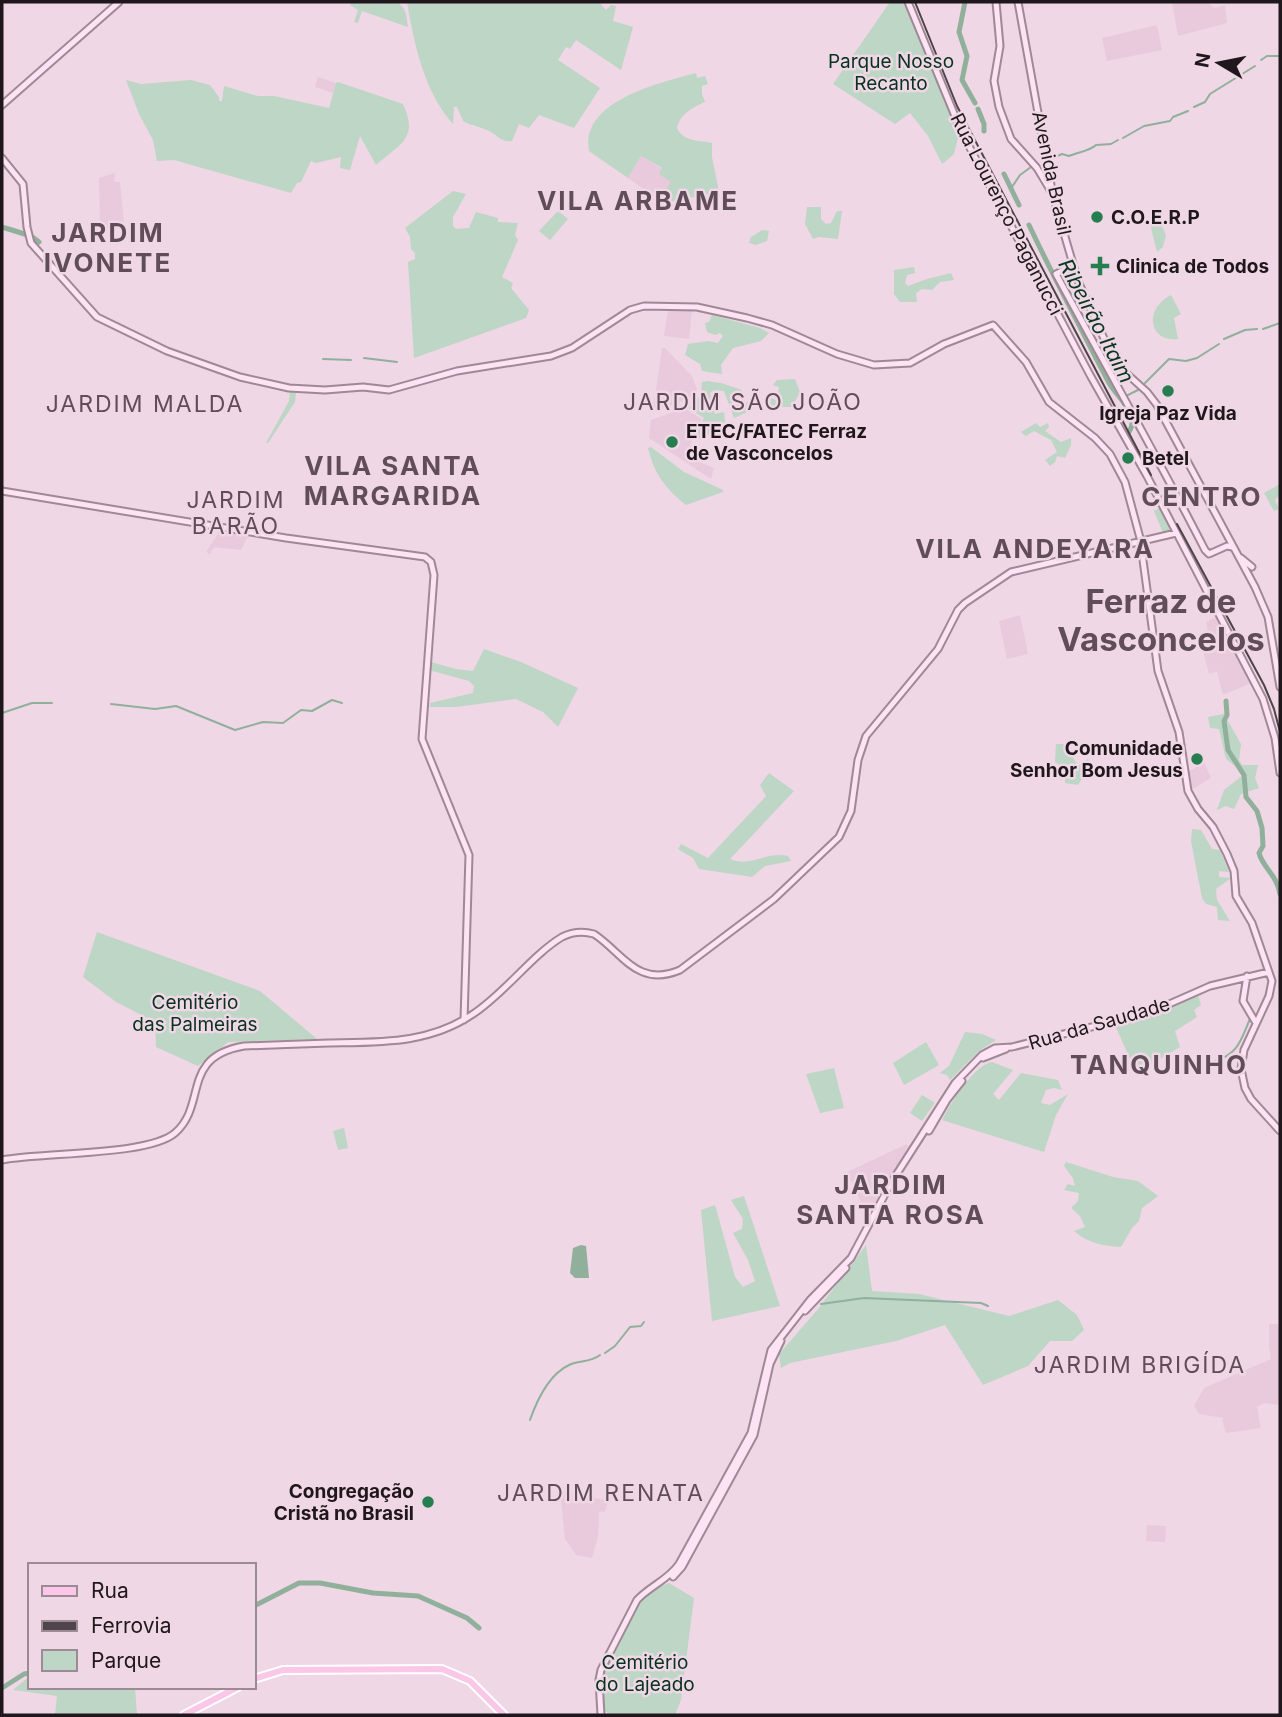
<svg xmlns="http://www.w3.org/2000/svg" width="1282" height="1717" font-family="Inter,sans-serif">
	<style>
		.built { fill: #e9cadc }
		.green { fill: #bdd6c5 }
		.water { fill: #90b09c }
		.lines { fill: none; stroke-linecap: round; stroke-linejoin: round }
		.stream { stroke: #90b09c; stroke-width: 2 }
		.river { stroke: #90b09c; stroke-width: 5 }
		.secondary-casing { stroke: #9e8995; stroke-width: 9 }
		.primary-casing { stroke: #fff; stroke-width: 10 }
		.secondary { stroke: #fde3f3; stroke-width: 5 }
		.primary { stroke: #fac7e8; stroke-width: 6 }
		.rail { stroke: #50444b; stroke-width: 2 }
		.poi-dot { fill: #267d50; stroke: #efd7e5; stroke-width: 2.5 }
		.labels { text-anchor: middle; stroke-width: 5; stroke-linejoin: round; paint-order: stroke }
		.park-label { font-size: 19px; fill: #07321d; stroke: #efd7e5 }
		.street-label { font-size: 19px; fill: #1f171c; stroke: #efd7e5 }
		.poi-label { font-size: 19px; font-weight: bold; fill: #1f171c; stroke: #efd7e5; text-anchor: start }
		.water-label { font-size: 21px; font-style: italic; fill: #0b3520; stroke: #efd7e5 }
		.quarter-label { font-size: 23px; letter-spacing: 2px; fill: #604d59; stroke: #efd7e5 }
		.district-label { font-size: 26px; font-weight: bold; letter-spacing: 2px; fill: #604d59; stroke: #efd7e5 }
		.town-label { font-size: 33px; font-weight: bold; fill: #604d59; stroke: #efd7e5 }
	</style>
	<rect width="100%" height="100%" fill="#efd7e5"/>
	<path class="built" d="M1172 2H1208L1214 8 1225 5 1227 23 1178 36Z
		M1157 25 1162 50 1107 61 1102 38Z
		M318 77 336 83 333 93 315 87Z
		M641 156 662 169 672 182 659 200 628 178Z
		M115 173 114 182H120L124 223 100 230 99 178Z
		M670 307 692 309 689 339 664 336 668 310Z
		M662 348H665L692 376 697 389 691 398 655 411 653 410Z
		M684 408 702 419 690 445 695 458 699 462 714 468 711 479 649 438 651 420Z
		M221 529 249 534 241 550 214 547 210 554 206 552Z
		M1020 615 1028 654 1007 659 999 621Z
		M1216 617 1251 683 1223 695 1217 671 1209 674 1200 639 1208 633 1206 622Z
		M1204 762 1211 778 1191 790 1188 772Z
		M916 1141 881 1190 868 1218 847 1172 907 1144 908 1146Z
		M1269 1324H1280V1405L1264 1403 1257 1407 1261 1428 1226 1433 1222 1420 1224 1418 1199 1414 1194 1406 1204 1388 1271 1359 1269 1346Z
		M560 1490 608 1501 605 1512 599 1511 598 1537 592 1558 576 1555 565 1539Z
		M1147 1525 1166 1526 1165 1542 1146 1541Z"/>
	<path class="green" d="M351 2H396C407 7 406 16 408 27L362 11 358 23 354 22 358 10 350 5Z
		M407 2H599L606 10 611 5 616 6 613 21 633 27 621 70 576 40 570 49 566 47 558 60 600 88 574 128 539 115 529 128 519 124 512 141C501 142 499 137 491 132 483 127 472 126 463 121L457 107H454L453 124C424 92 414 43 407 2Z
		M890 2H905L959 134 954 154 942 164 928 136 910 113 895 124 833 84Z
		M696 73 697 78 705 76 708 84 702 86V94L705 102C693 107 680 114 677 128 683 142 699 140 712 143V157L719 192 663 203 659 200 671 182 659 174 662 168 641 156 628 178 589 151C580 101 659 83 696 73Z
		M126 80 141 84 191 80 210 85 219 97V101H222L224 86 258 96H274L329 108 336 83 338 82 403 104C419 139 400 144 376 165L360 136 350 170 340 168 341 157 316 163 311 161 301 182 297 183 291 193 174 160 157 161 153 140 139 114Z
		M453 191 466 194 453 217V226L456 229 469 228 476 212 498 218V222L518 223 515 235 518 240 502 277 513 283 511 288 529 310 526 318 414 358 408 262 415 259V253L411 249 410 237 405 228Z
		M807 207H821V219L826 224 831 223 837 211H842L838 239 819 237 813 239 805 224Z
		M558 211 568 219 550 240 539 231Z
		M1150 224 1162 226 1166 235 1163 247 1157 252Z
		M762 230 769 231 767 241 756 245 749 243 751 237Z
		M914 267 915 273 907 275 905 283 908 286 927 279 951 273 954 280 940 282 932 290 922 289 916 293 917 302H900L894 294V270Z
		M1171 295 1181 314 1174 318 1178 339C1149 343 1143 309 1171 295Z
		M712 315 760 328 769 333 761 341 733 348 721 365 722 374 702 371 700 364 685 355 688 344 708 341 718 343 723 336 720 333 715 335 707 332 705 323 709 322Z
		M795 379 800 392 792 407H770L771 398 778 401 781 399 778 393 779 387 773 385 777 380Z
		M707 381 721 383 742 390 738 399 739 406 748 402 750 411 734 418 724 391 714 390 710 393 715 414 724 412 725 422 713 428 705 439 694 438 704 418 689 408 701 395 702 382Z
		M290 390 296 392 295 402 268 443H266L289 401Z
		M1036 423 1040 427 1048 423 1049 427 1045 431 1061 442 1071 438V445L1065 458 1057 456 1055 462 1050 466 1045 460 1057 452 1051 440 1034 431 1026 436 1021 432Z
		M651 447 684 472 723 490V492L686 505C666 489 654 474 648 448Z
		M1280 484V494L1275 500 1279 509 1274 511 1264 493Z
		M1160 508 1171 532 1163 533 1154 511Z
		M484 649 521 662 578 688 558 727 543 712 516 699 456 707H430V703L473 693 474 686 469 681 429 670 431 662 456 669 473 671Z
		M1224 714 1241 744 1239 760 1242 765H1258L1255 778 1259 788 1241 794 1234 809 1226 806 1217 810 1224 790 1242 776 1235 766 1226 759 1219 729 1210 728 1208 717Z
		M1056 744H1065L1078 766 1088 759 1091 765 1078 785 1065 783V769L1055 762Z
		M769 773 794 791 730 859C750 868 766 851 788 856L791 861 765 866 752 877 699 869 693 858 678 849 681 844 708 858 766 796 760 785Z
		M1192 829 1201 830 1212 849 1220 850 1229 872 1219 871V877L1231 878 1216 889 1217 900 1230 921 1218 920 1217 907 1206 904 1202 898 1191 841Z
		M97 932 260 991 317 1039 228 1042 198 1066 156 1047 155 1022 116 1002 83 977Z
		M1198 995 1201 1005 1194 1010 1197 1017 1175 1031 1180 1047 1136 1073 1115 1025 1159 1011Z
		M965 1032 982 1034 996 1040 979 1051 950 1080 947 1075 940 1073 949 1066Z
		M926 1042 939 1065 904 1085 893 1063Z
		M992 1062 1013 1070 993 1094 999 1100 1021 1073 1058 1080 1062 1090 1054 1088 1046 1090 1041 1103 1050 1105 1068 1094 1056 1115 1044 1152 942 1120C950 1104 974 1065 992 1062Z
		M834 1068 844 1108 820 1113 806 1074Z
		M922 1095 934 1102V1104L922 1121 910 1113Z
		M344 1128 348 1148 338 1150 333 1131Z
		M1066 1162 1113 1177 1138 1181 1158 1196 1142 1208 1139 1221 1132 1228 1121 1247C1104 1246 1087 1243 1074 1231L1085 1227 1080 1216 1071 1208 1078 1201 1079 1193 1064 1190 1068 1184 1075 1186 1073 1178 1064 1166Z
		M744 1196 780 1306 712 1321 701 1210 715 1205 735 1277 743 1287 755 1281 748 1260 733 1233 742 1229 743 1219 731 1200Z
		M866 1245 872 1291 919 1294 1009 1316 1058 1300 1077 1315 1084 1330 1072 1341H1050L1028 1366 983 1385 945 1325 896 1341 790 1363 781 1368 779 1354 819 1308Z
		M669 1583 694 1598 681 1700 675 1715H609L607 1712H602L603 1670 639 1601 661 1586Z
		M30 1676V1687H135L137 1715H55L57 1696 13 1690Z"/>
	<path class="water" d="M581 1245 586 1246 589 1278H575L570 1273 573 1248Z"/>
	<g class="lines">
		<path class="stream" d="M1261 60 1267 56H1280
			M1194 107 1205 102 1210 94 1255 66
			M1123 138 1144 126 1170 121 1173 117 1188 111
			M1053 158 1062 154 1069 156C1078 152 1090 151 1096 145L1111 144 1118 140
			M1012 187 1020 175 1031 167
			M1263 329 1280 323
			M1224 339 1245 330 1257 329
			M364 358 397 362
			M323 359 351 360
			M1145 383 1169 359 1186 361 1197 358 1219 344
			M1128 395 1138 390
			M111 704 155 709 176 706 235 730 263 722 283 723 301 710 312 711 332 700 342 703
			M2 713 32 703H52
			M1215 1061C1239 1054 1241 1039 1250 1019
			M821 1304 864 1298 981 1303 988 1306
			M605 1353 615 1346 630 1327 641 1326 644 1322
			M530 1420C537 1400 548 1375 569 1365 579 1360 590 1363 600 1355"/>
		<path class="river" d="M965 2 959 32 967 56 962 80 975 103
			M978 109 984 124V131
			M1004 174 1019 205
			M1029 225C1054 278 1081 329 1108 381 1114 393 1128 404 1132 417 1133 422 1132 427 1129 432
			M2 227 31 236 39 242
			M1226 701 1227 715 1224 721 1228 750 1244 775 1246 797 1257 811 1262 828 1263 846 1259 853C1263 868 1277 875 1280 894
			M254 1606 299 1583H320L373 1593 418 1596 467 1618 479 1628
			M2 1688 24 1674 30 1673"/>
		<g class="secondary-casing">
			<path id="secondary" d="M908 2 962 133 1090 375 1147 476 1263 699 1275 738 1280 773
				M996 2 1000 46 994 81 999 107 1011 139 1037 168 1052 193
				M1018 2 1053 196 1078 281 1115 363 1147 392 1157 405 1255 587 1268 617 1280 687
				M2 105 119 2
				M2 158 23 184 27 227 31 243 97 317 167 351 240 377 289 388 325 390 363 387 389 390 457 371 551 356 572 348 630 310 644 306 697 307 747 318 772 325 837 354 874 365 910 363 944 344 993 325 1026 362 1049 402 1095 438 1110 454 1125 482 1140 538 1158 671 1179 732 1188 791 1198 809 1213 827 1227 854 1234 871 1236 896 1252 923 1272 981 1269 996 1244 1050 1241 1069 1245 1088 1251 1099 1280 1131
				M1075 273 1068 268 1056 274C1106 366 1157 456 1205 550L1209 554 1227 546 1232 547
				M2 491 286 538 425 557 431 562 434 575 422 739 469 855 464 1020
				M1241 558 1252 567
				M1247 976 1243 1001 1256 1023
				M983 1058 1006 1049
				M929 1131 947 1100 962 1081
				M2 1160C42 1152 148 1156 175 1133 208 1104 180 1057 244 1046 272 1045 301 1044 329 1043 381 1042 429 1044 473 1014 505 993 532 955 562 937 572 932 583 931 594 934 623 953 637 988 680 970L774 899 839 837 851 811 858 760 866 736 938 649 958 610 965 603 1011 572 1176 533
				M805 1311 846 1268
				M673 1577 682 1567 754 1435 770 1364 781 1341
				M601 1715 599 1680 601 1670 637 1600C650 1586 668 1580 679 1564L751 1433 771 1350 810 1300 851 1258 891 1183 955 1083 982 1055 995 1048 1012 1047 1151 1012 1210 986 1269 972"/>
		</g>
		<g class="primary-casing">
			<path id="primary" d="M254 1679 283 1670 442 1669 470 1681 504 1715
				M184 1715 238 1687"/>
		</g>
		<use href="#secondary" class="secondary"/>
		<use href="#primary" class="primary"/>
		<path class="rail" d="M915 2 957 106 1151 475
			M1177 524 1264 685 1274 709 1280 732"/>
	</g>
	<g class="poi-dot">
		<circle cx="1097" cy="217" r="7"/>
		<path d="M1096.5 255.5h7v7h7v7h-7v7h-7v-7h-7v-7h7z"/>
		<circle cx="1168" cy="391" r="7"/>
		<circle cx="672" cy="442" r="7"/>
		<circle cx="1128" cy="458" r="7"/>
		<circle cx="1197" cy="759" r="7"/>
		<circle cx="428" cy="1502" r="7"/>
	</g>
	<g class="labels">
		<g class="park-label">
			<text x="891" y="68">Parque Nosso<tspan x="891" dy="22">Recanto</tspan></text>
			<text x="195" y="1009">Cemitério<tspan x="195" dy="22">das Palmeiras</tspan></text>
			<text x="645" y="1669">Cemitério<tspan x="645" dy="22">do Lajeado</tspan></text>
		</g>
		<g class="street-label">
			<text transform="translate(1052 173) rotate(78)" y="7">Avenida Brasil</text>
			<text transform="translate(1007 214) rotate(63)" y="7">Rua Lourenço Paganucci</text>
			<text transform="translate(1099 1023) rotate(-16)" y="7">Rua da Saudade</text>
		</g>
		<g class="poi-label">
			<text x="1111" y="224">C.O.E.R.P</text>
			<text x="1116" y="273">Clinica de Todos</text>
			<text x="1168" y="420" text-anchor="middle">Igreja Paz Vida</text>
			<text x="686" y="438">ETEC/FATEC Ferraz<tspan x="686" dy="22">de Vasconcelos</tspan></text>
			<text x="1142" y="465">Betel</text>
			<text x="1183" y="755" text-anchor="end">Comunidade<tspan x="1183" dy="22">Senhor Bom Jesus</tspan></text>
			<text x="414" y="1498" text-anchor="end">Congregação<tspan x="414" dy="22">Cristã no Brasil</tspan></text>
		</g>
		<g class="water-label">
			<text transform="translate(1096 321) rotate(62)" y="7">Ribeirão Itaim</text>
		</g>
		<g class="quarter-label">
			<text x="743" y="410">JARDIM SÃO JOÃO</text>
			<text x="145" y="412">JARDIM MALDA</text>
			<text x="236" y="508">JARDIM<tspan x="236" dy="26">BARÃO</tspan></text>
			<text x="1140" y="1373">JARDIM BRIGÍDA</text>
			<text x="601" y="1501">JARDIM RENATA</text>
		</g>
		<g class="district-label">
			<text x="638" y="210">VILA ARBAME</text>
			<text x="108" y="242">JARDIM<tspan x="108" dy="30">IVONETE</tspan></text>
			<text x="393" y="475">VILA SANTA<tspan x="393" dy="30">MARGARIDA</tspan></text>
			<text x="1202" y="506">CENTRO</text>
			<text x="1035" y="558">VILA ANDEYARA</text>
			<text x="1159" y="1074">TANQUINHO</text>
			<text x="891" y="1194">JARDIM<tspan x="891" dy="30">SANTA ROSA</tspan></text>
		</g>
		<g class="town-label">
			<text x="1161" y="613">Ferraz de<tspan x="1161" dy="38">Vasconcelos</tspan></text>
		</g>
	</g>
	<rect width="1282" height="1717" fill="none" stroke="#1f171c" stroke-width="7"/>
	<rect x="28" y="1563" width="228" height="126" fill="#efd7e5" stroke="#9c8a95" stroke-width="2"/>
	<rect x="42" y="1586" width="35" height="10" fill="#fac7e8" stroke="#9c8a95" stroke-width="2"/>
	<text x="91" y="1598" font-size="21" fill="#1f171c">Rua</text>
	<rect x="42" y="1621" width="35" height="10" fill="#50444b" stroke="#9c8a95" stroke-width="2"/>
	<text x="91" y="1633" font-size="21" fill="#1f171c">Ferrovia</text>
	<rect x="42" y="1650" width="35" height="21" fill="#bdd6c5" stroke="#9c8a95" stroke-width="2"/>
	<text x="91" y="1668" font-size="21" fill="#1f171c">Parque</text>
	<g transform="translate(1219 63) rotate(280)" stroke="#efd7e5" stroke-width="5" paint-order="stroke">
	<path d="M0-5L12 26L0 18L-12 26Z" fill="#1f171c"/>
	<text y="-10" font-size="19" font-weight="bold" text-anchor="middle" fill="#1f171c">N</text>
	</g>
</svg>
